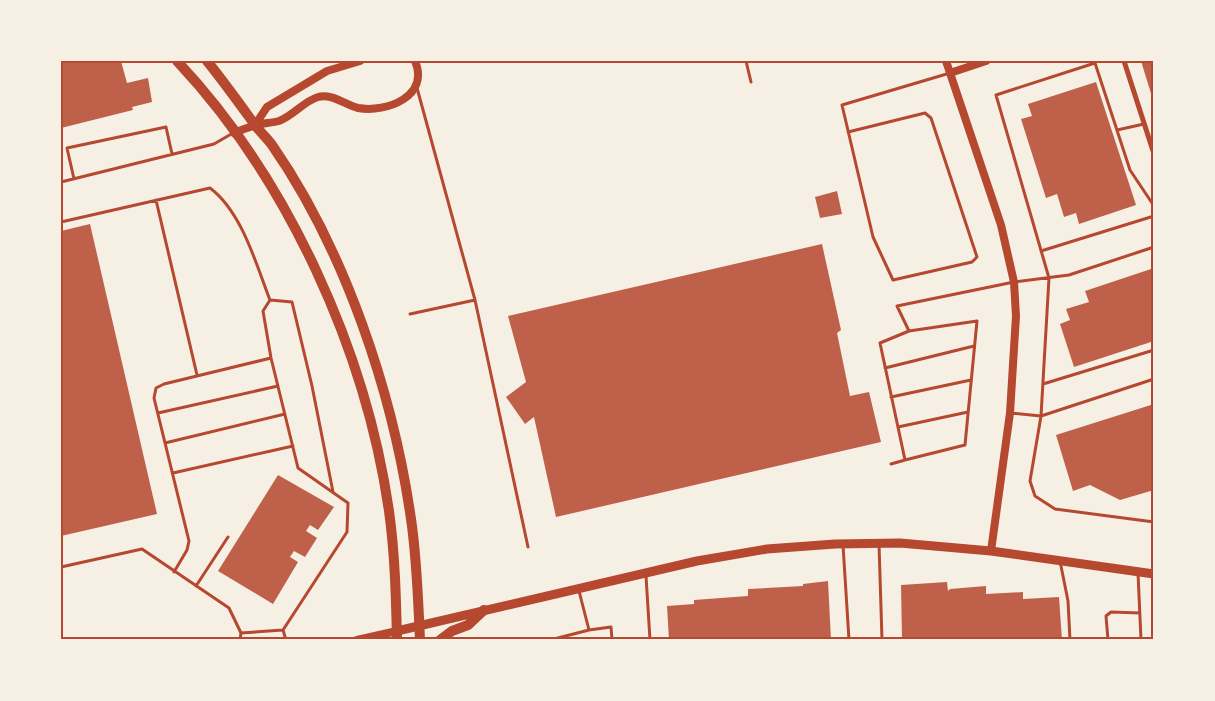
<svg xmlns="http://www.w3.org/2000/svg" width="1215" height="701" font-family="Barlow,sans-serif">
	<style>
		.building { fill: #bf614a }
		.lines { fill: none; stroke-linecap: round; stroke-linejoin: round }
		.service { stroke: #b5482f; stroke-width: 3 }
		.minor { stroke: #b5482f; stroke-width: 5 }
		.tertiary { stroke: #b5482f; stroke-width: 8 }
		.secondary { stroke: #b5482f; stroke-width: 9 }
		.primary { stroke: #b5482f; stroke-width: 10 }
		.neatline { fill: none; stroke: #b5482f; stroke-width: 2 }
	</style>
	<rect width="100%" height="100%" fill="#f6efe4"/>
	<path class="building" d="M61 61H121L127 83 148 78 152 102 132 107 133 110 61 128Z
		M1141 61H1154V100H1153Z
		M1096 82 1136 205 1079 224 1076 213 1064 217 1057 194 1046 198 1021 119 1032 116 1028 104Z
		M837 191 842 214 820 218 815 197Z
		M90 224 157 514 61 536V231Z
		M822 244 841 330 837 333 850 396 869 392 881 442 556 517 534 417 525 424 506 397 526 382 508 316Z
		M1154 268V341L1074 367 1060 324 1070 320 1066 309 1089 302 1085 291Z
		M1154 404V490L1120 500 1090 485 1073 491 1056 435Z
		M278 475 334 507 318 530 310 525 306 531 317 538 305 557 294 551 290 557 298 562 273 604 218 571Z
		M828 581 831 640H669L667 606 694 604V600L748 596V589L803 586V584Z
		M947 582 948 591 950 589 986 586V594L1023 592V599L1059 597 1062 640H902L901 585Z"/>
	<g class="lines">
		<path class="service" d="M746 61 751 82
			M417 88 475 300 528 547
			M1117 130 1144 124
			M848 132 925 113 931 118 977 257 972 262 893 280 873 237 842 105 950 73
			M74 179 67 148 166 127 172 154
			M61 182 214 144 233 133
			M156 200 197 375
			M1154 206 1130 170 1095 63 996 95 1049 278 1041 416 1154 379
			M61 222 210 188C242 212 256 264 270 300
			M1041 251 1154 216
			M410 314 475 300
			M977 321 965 445 905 460 880 343 909 331Z
			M909 331 897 306 1014 282 1069 275 1154 247
			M885 368 974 346
			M1043 384 1154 350
			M891 397 971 380
			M158 413 278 386
			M1010 413 1041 416 1030 481 1035 496 1055 509 1154 522
			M898 427 968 412
			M165 443 285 414
			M891 464 905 460
			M173 473 293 446
			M879 544 882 640
			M843 545 849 640
			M1060 561 1068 601 1070 640
			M61 567 142 549 229 608 241 633
			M174 572 187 550 189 541 154 398 156 388 164 384 271 358
			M1138 573 1141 640
			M646 576 650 640
			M196 586 228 537
			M579 591 589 630 611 627 612 640
			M240 640 241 633 283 630
			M286 640 283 630 347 532 348 503 298 468 271 358 263 311 270 300 292 302 312 386 333 492
			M550 640 589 630
			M1108 640 1106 616 1111 612 1140 613"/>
		<path class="minor" d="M1124 61 1154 154"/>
		<path class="tertiary" d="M946 61 1001 225 1014 282 1016 316 1010 413 991 551
			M950 73 986 61
			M255 125 267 107 327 71 360 61
			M234 133C241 130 249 127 256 125 263 123 272 123 279 121 293 116 304 101 318 97 331 93 346 105 358 108 387 113 430 96 415 61
			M357 640 397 631"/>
		<path class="secondary" d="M397 631 697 561 767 549 835 544 900 543 991 551 1154 574"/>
		<path class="primary" d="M177 61C288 179 366 351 389 511 395 554 396 597 397 640
			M207 61C224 82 239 103 255 125 260 132 267 138 272 145 345 250 393 393 411 519 417 559 418 599 420 640
			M440 640 452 631 468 625 484 610"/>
	</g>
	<rect width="1215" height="701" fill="none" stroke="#f6efe4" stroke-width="125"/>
	<rect x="62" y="62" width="1090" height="576" class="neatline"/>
</svg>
